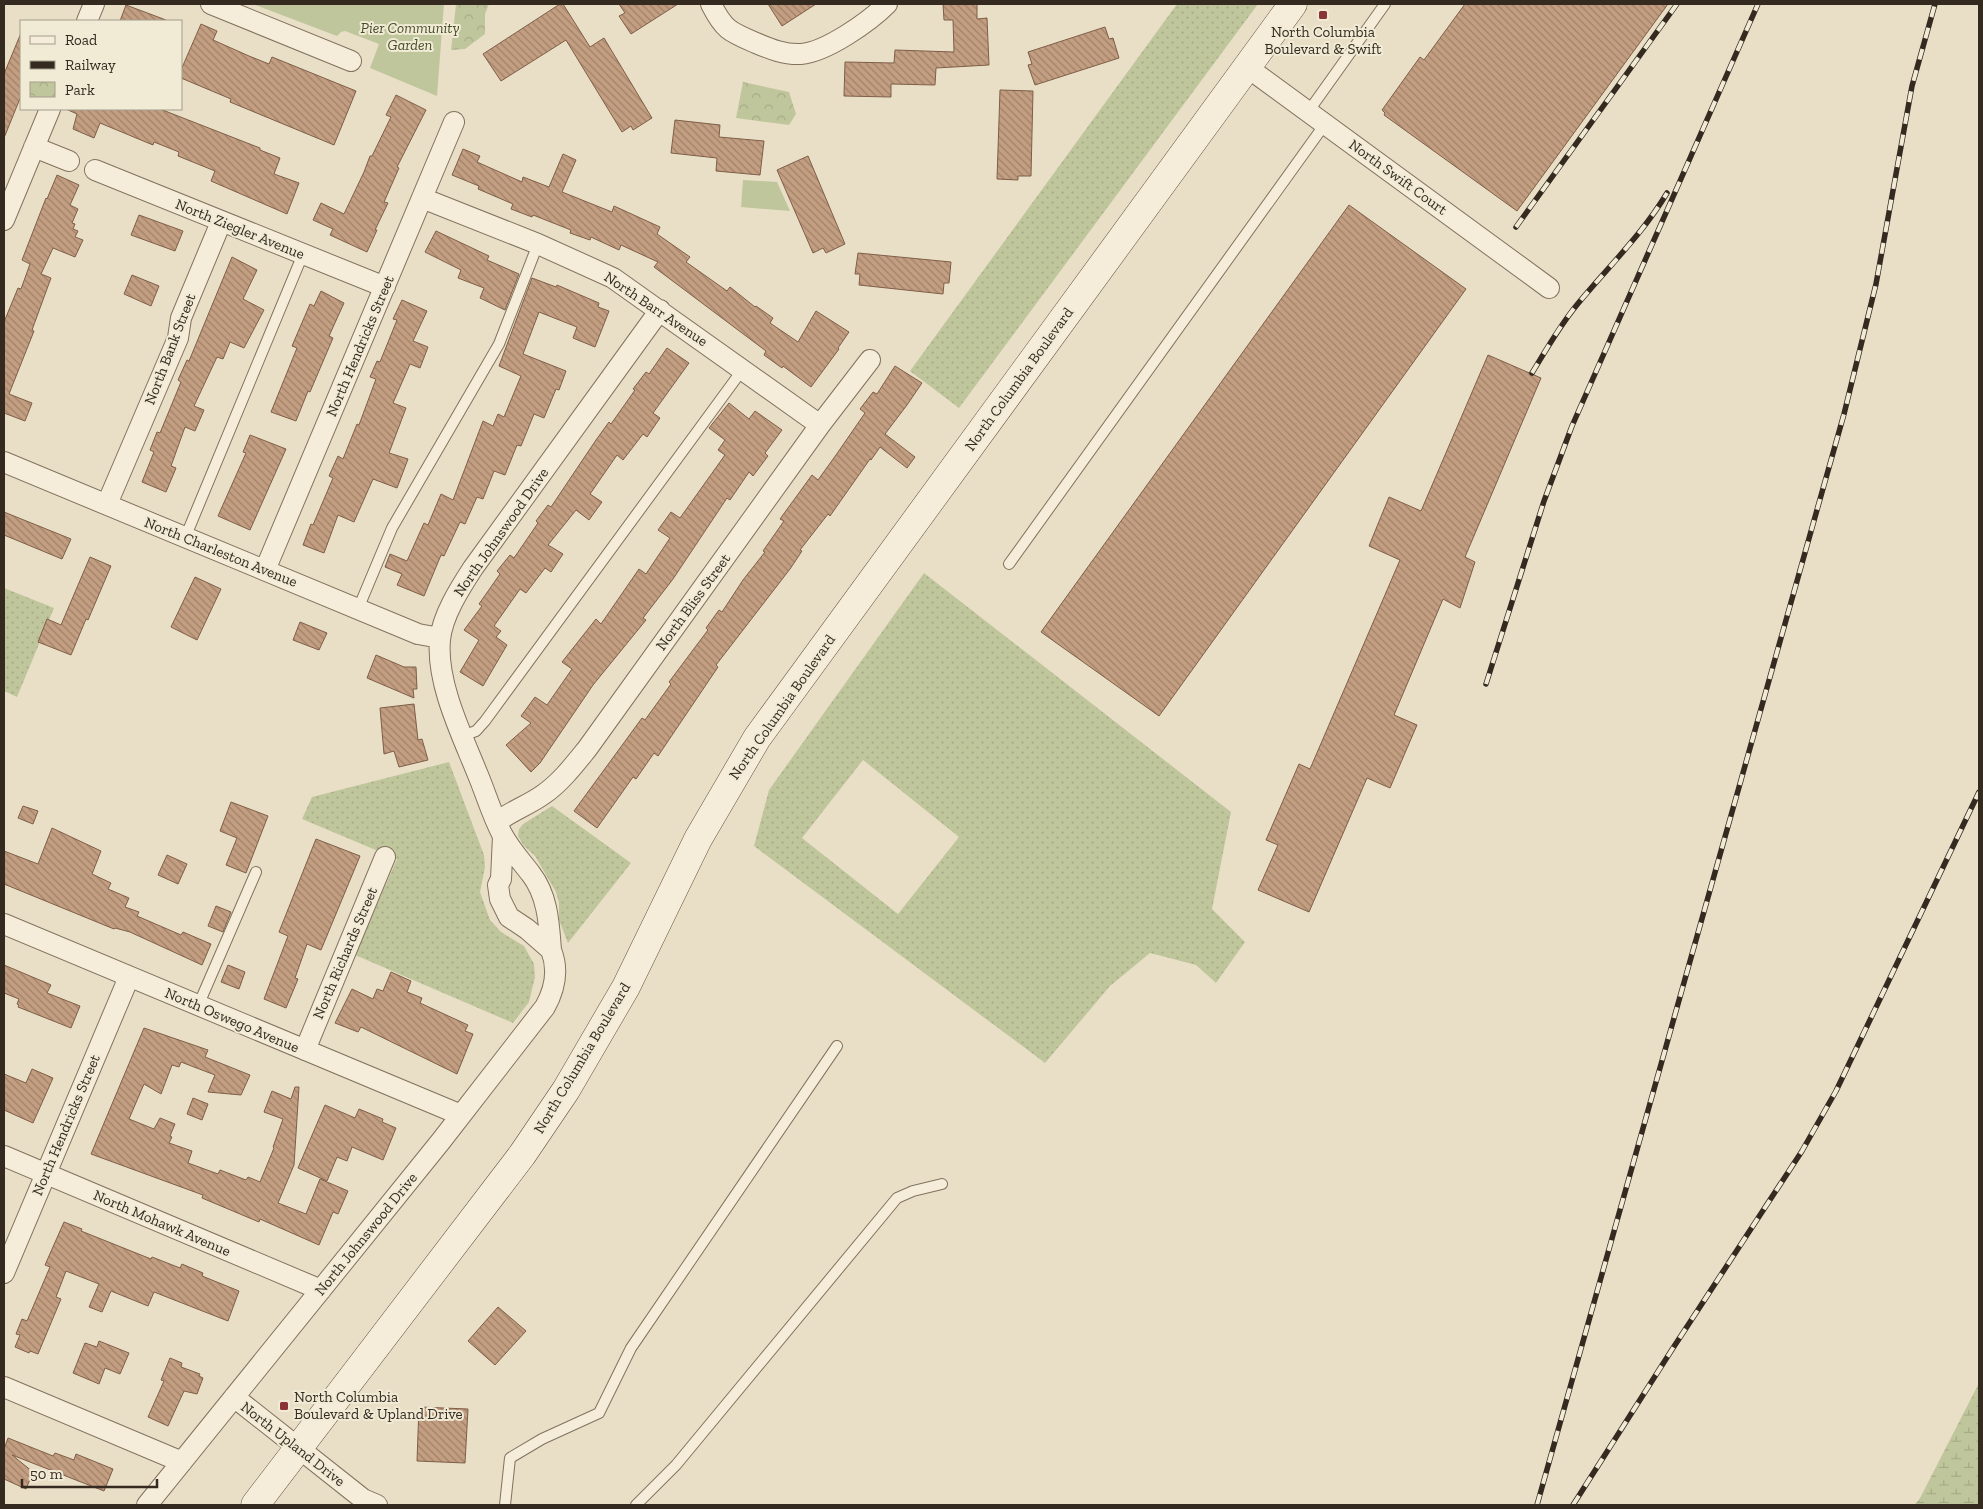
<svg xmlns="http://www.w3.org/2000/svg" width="1983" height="1509" font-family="'Zilla Slab',serif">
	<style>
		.grass { fill: url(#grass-dots); fill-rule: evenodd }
		.wetland { fill: url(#wetland-marsh) }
		.park { fill: url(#park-crowns) }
		.garden { fill: #c0c69c }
		.building { fill: url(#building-back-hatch); stroke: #7f5e47 }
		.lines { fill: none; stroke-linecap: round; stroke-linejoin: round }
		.lane-casing { stroke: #82725e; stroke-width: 12 }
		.street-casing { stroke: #82725e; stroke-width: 22 }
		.secondary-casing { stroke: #645441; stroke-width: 29 }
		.lane { stroke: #f5edd9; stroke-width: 10 }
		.street { stroke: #f5edd9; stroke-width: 20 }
		.secondary { stroke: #f5edd9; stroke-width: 28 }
		.rail-casing { stroke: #342a20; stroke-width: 5.5 }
		.rail { stroke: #f1ead5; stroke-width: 4; stroke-dasharray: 11; stroke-linecap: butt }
		.poi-dot { fill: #8b3635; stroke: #f1ead5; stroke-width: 2 }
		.labels { text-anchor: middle; stroke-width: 4; stroke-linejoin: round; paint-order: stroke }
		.park-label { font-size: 15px; font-style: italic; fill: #444e29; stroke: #f1ead5 }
		.poi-label { font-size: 15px; fill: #342a20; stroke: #f1ead5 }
		.street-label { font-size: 15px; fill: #342a20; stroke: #f1ead5 }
	</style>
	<defs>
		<pattern id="grass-dots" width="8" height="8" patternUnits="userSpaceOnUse" patternTransform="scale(1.25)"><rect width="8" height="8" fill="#c0c69c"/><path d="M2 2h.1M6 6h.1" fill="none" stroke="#a6aa86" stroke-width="1.8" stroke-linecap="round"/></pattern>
		<pattern id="wetland-marsh" width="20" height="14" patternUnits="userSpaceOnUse" patternTransform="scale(1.25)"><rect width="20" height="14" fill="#c0c69c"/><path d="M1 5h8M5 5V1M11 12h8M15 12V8" fill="none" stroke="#a6aa86"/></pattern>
		<pattern id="park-crowns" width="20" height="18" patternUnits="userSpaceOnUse" patternTransform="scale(1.25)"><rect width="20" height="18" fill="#c0c69c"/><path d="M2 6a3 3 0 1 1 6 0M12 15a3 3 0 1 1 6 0" fill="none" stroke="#a6aa86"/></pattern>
		<pattern id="building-back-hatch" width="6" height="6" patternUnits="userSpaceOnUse" patternTransform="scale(1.25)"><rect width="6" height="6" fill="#c39e81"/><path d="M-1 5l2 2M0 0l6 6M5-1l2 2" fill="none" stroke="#9f8169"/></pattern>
	</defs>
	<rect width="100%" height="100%" fill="#e9dfc7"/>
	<path class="grass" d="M1177 4H1258L959 408 910 371Z
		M924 573 1231 812 1212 909 1245 942 1216 983 1196 965 1150 953 1110 986 1045 1063 754 846 769 790ZM863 760 959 837 898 914 802 838Z
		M4 588 54 608 17 697 4 691Z
		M449 762 484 855 485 867 480 892 490 920 501 932 524 946 534 964 535 977 529 1002 513 1023 355 955 397 859 302 819 312 797Z
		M552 806 631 863 568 943 559 920V903L556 892 535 856 524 846 518 836 519 829 523 824Z"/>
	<path class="wetland" d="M1979 1383V1505H1914L1919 1500Z"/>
	<path class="park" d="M456 4H489L485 14V34L465 49 451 50Z
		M743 82 789 92 796 114 789 125 736 118Z"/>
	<path class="garden" d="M253 4H444L437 96 370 68 379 44 345 31 341 32 337 36Z
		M743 180 777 182 790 211 741 207Z"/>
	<path class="building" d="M560 4H563L590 47 604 38 652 118 633 130 631 126 622 132 566 40 501 81 483 54Z
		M619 4H678L631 34 619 16 625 13Z
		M768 4H816L782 26Z
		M943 4H977V19L987 18 989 65 936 68 935 85 891 84V97L844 96 845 62 894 63 895 50 954 52 953 20H944Z
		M1465 4H1668L1517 211 1384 115 1385 113 1382 110 1420 57 1424 60Z
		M126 5 166 20V21H120Z
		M201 24 217 31 213 40 249 56 269 64 272 57 356 91 334 145 230 102 231 99 181 78V70Z
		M1105 27 1109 39 1113 38 1119 58 1035 85 1028 65 1032 64 1028 52Z
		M21 33V96L4 138V74Z
		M1000 90 1033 91 1031 176H1018V180L997 179Z
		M396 95 426 110 397 167 399 168 384 202 388 203 375 230H377L367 252 330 235 333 229 313 220 321 203 344 214 364 172 370 156H372L391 117 386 115Z
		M66 109H160L260 148V150L280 158 274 174 299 183 287 214 211 181 215 171 178 156 179 152 154 142 153 145 100 123 94 138 73 129 77 114Z
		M675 120 720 125 719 137 764 141 760 175 716 171 717 158 671 153Z
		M463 149 480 156 477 162 522 182 523 177 549 187 563 154 576 160 562 192 612 212 614 206 660 227 657 234 690 257 686 262 727 291 730 287 755 307 756 306 773 318 770 323 798 342 816 311 849 332 838 348 839 349 811 387 783 366 782 368 764 355 766 351 654 267 658 262 621 245 619 250 591 237 590 240 570 233 571 230 533 215 532 217 511 209 513 204 478 189 479 186 452 175Z
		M808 156 845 244 826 253 823 248 813 253 777 170Z
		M57 175 79 185 70 205 78 209 72 223 75 224 73 229 78 231 75 237 83 240 75 257 53 248 41 274 51 278 32 330 34 331 9 394 32 403 25 421 4 413V322L18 288 21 289 30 264 22 260 46 198 47 199Z
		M1349 205 1466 289 1159 716 1041 632Z
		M139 215 183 231 175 251 131 235Z
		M436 231 489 256 487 260 519 274 505 310 480 298 484 288 458 278 461 270 425 252Z
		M858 253 951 262 949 283H944L943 294 859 285 860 274H855Z
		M232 257 257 270 243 299 264 310 244 348 230 342 223 359 217 357 194 406 204 410 195 431 185 427 171 466 176 468 166 492 142 482 154 452 150 450 157 432 160 433 181 382 178 380 187 360 189 361Z
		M132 275 159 286 151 306 124 294Z
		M532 278 556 287 557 285 599 303 598 307 609 311 595 347 573 338 577 327 539 312 523 354 566 371 559 390 556 389 544 418 534 414 521 446 517 445 505 475 494 471 483 499 477 497 465 524 460 522 444 556 441 555 424 596 397 585 402 574 385 567 390 554 407 561 424 523 428 525 441 494 453 500 483 421 493 426 498 414 504 417 521 376 499 366Z
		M321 291 344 303 329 336 333 338 310 392 308 391 296 421 271 412 297 348 292 346 310 304 314 306Z
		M402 300 427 311 413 341 428 347 420 368 410 364 393 403 406 408 389 453 408 459 397 488 373 479 354 522 338 515 324 553 303 545 311 524 313 525 333 478 329 476 338 456 343 459 357 424 359 425 376 379 370 377 377 361 380 362 397 320 393 319Z
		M667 348 689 363 653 413 660 418 647 437 643 434 623 460 617 455 590 494 602 502 589 520 576 510 548 545 563 554 551 572 545 568 526 593 520 589 494 626 501 631 496 637 507 645 483 686 460 672 479 640 464 630 482 606 479 604 500 574 497 571 510 555 514 558 538 523 536 521 548 505 551 507 596 440 609 422 611 424 635 390 633 389 646 372 649 374Z
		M1488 355 1541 378 1465 557 1475 562 1460 608 1443 599 1394 715 1417 725 1390 788 1367 778 1309 912 1258 890 1278 845 1266 840 1299 764 1310 769 1400 560 1369 546 1389 497 1421 511Z
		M895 366 922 383 907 405 885 434 915 457 907 468 880 447 871 460 870 459 830 516 828 514 800 550 802 551 790 569 716 665 718 667 658 756 654 753 636 779 633 777 597 828 574 811 642 718 645 720 671 684 669 682 708 630 706 628 719 610 722 612 743 580 765 552 763 551 784 521 780 519 812 475 818 480 836 455 865 413 860 409 873 392 877 394Z
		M729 403 749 419 755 411 782 430 765 453 768 456 753 476 749 472 730 500 727 498 673 579 643 618 646 620 593 685 540 763 531 772 506 745 531 723 521 716 535 697 547 705 572 669 562 662 596 619 601 624 639 569 646 574 670 538 658 530 671 512 680 518 725 455 718 450 725 440 709 428Z
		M250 435 286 449 250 530 218 516 246 453 243 452Z
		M4 512 71 539 62 559 4 535Z
		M90 557 111 566 88 620 86 619 71 655 38 642 47 619 61 625Z
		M195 577 221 589 197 640 171 627Z
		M300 622 327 633 319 650 293 640Z
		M376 655 404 667H416L417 689H413L414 698 367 678Z
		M414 704 418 740 422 739 428 760 399 767 394 751 384 754 380 708Z
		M231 802 268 816 246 873 226 865 237 838 220 831Z
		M23 806 38 811 33 824 18 818Z
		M52 828 101 851 92 874 111 883 108 889 129 898 125 907 139 912 137 916 181 935 183 932 211 944 202 965 130 932 115 928 114 929 4 884V851L38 864Z
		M316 839 360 856 321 950 307 944 295 978 298 979 286 1008 264 999 288 936 279 932Z
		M167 855 187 864 178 884 158 875Z
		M216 906 231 912 223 932 208 926Z
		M4 965 49 984 51 985 47 993 80 1006 71 1028 18 1007 19 1005 17 1004 19 999 4 993Z
		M228 965 245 972 239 989 221 982Z
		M391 972 411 981 407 992 422 998 420 1003 468 1025 465 1031 473 1034 457 1074 361 1027 358 1032 335 1023 352 989 373 999 377 989 383 991Z
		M144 1028 208 1050 205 1057 250 1075 241 1095 208 1092 215 1075 181 1062 179 1067 172 1065 161 1094 144 1084 129 1119 154 1129 160 1118 175 1124 170 1136 172 1137 169 1143 192 1151 188 1163 218 1174 220 1170 246 1180 248 1177 260 1182 274 1148 273 1147 283 1119 264 1112 272 1091 291 1099 295 1087H299L294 1165 278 1203 306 1214 320 1179 348 1191 338 1214 333 1212 319 1245 260 1219 259 1222 202 1198 203 1195 91 1154Z
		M32 1069 53 1078 33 1123 4 1110V1074L26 1083Z
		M193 1098 208 1104 202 1120 187 1114Z
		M325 1105 355 1118 359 1109 383 1119 382 1122 396 1128 383 1160 352 1147 347 1161 337 1157 327 1181 298 1168Z
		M64 1222 82 1229 81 1231 151 1259 152 1257 180 1268 182 1264 203 1273 202 1276 239 1291 228 1321 154 1292 148 1306 111 1291 102 1312 89 1307 99 1284 66 1271 56 1297 61 1299 38 1354 30 1351 29 1353 15 1347 20 1335 16 1334 22 1319 27 1321 50 1267 45 1265Z
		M498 1307 526 1331 495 1365 468 1341Z
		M99 1341 129 1353 120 1374 105 1368 99 1384 73 1373 85 1343 97 1347Z
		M170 1358 182 1363 181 1367 200 1374 199 1376 203 1378 197 1394 184 1391 168 1426 148 1417 164 1381 161 1380Z
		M419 1407 468 1409 465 1463 417 1461Z
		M8 1438 53 1456 55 1453 74 1460 76 1454 113 1469 104 1491 12 1455 33 1472 26 1489 4 1479V1449Z"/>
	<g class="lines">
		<g class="lane-casing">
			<path id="lane" d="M1308 112 1385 4
				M185 538 303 254
				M1009 564 1325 124
				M358 609 392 528 499 344 538 244
				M462 736 476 731 485 721 743 369
				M198 1006 256 872
				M505 1505 510 1458 542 1439 599 1413 631 1348 837 1046
				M636 1505 676 1465 897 1198 913 1191 942 1184"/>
		</g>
		<g class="street-casing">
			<path id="street" d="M211 4 351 61
				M711 4C724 30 730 32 756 43 770 49 785 55 801 54 826 52 869 22 887 4
				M87 21 94 4
				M1247 67 1549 288
				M34 147 69 161
				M95 170 385 287
				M422 198 538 244 613 278 820 425
				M4 220 50 109
				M4 462 418 634 440 638
				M107 504 178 338 181 318 221 222
				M265 570 454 122
				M497 822C511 811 529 805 544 794 561 782 574 765 587 749L820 425 870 360
				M503 836 501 879 498 885 500 899 509 917 527 929 551 950C549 924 548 896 531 874 521 861 510 849 502 834 492 815 486 794 478 775 462 735 436 683 440 640 442 616 460 588 473 568L660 310
				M4 924 461 1115
				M305 1050 385 857
				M4 1156 321 1290
				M4 1273 129 977
				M4 1387 182 1462
				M234 1397 363 1499 377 1505
				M147 1505 441 1141 545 1007C555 989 559 970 551 950"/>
		</g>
		<g class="secondary-casing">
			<path id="secondary" d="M255 1505 522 1155 566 1090 626 987 698 839 757 738 1293 4"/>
		</g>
		<use href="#lane" class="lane"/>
		<use href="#street" class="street"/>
		<use href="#secondary" class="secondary"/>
		<g class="rail-casing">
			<path id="rail" d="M1516 227 1677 4
				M1532 373C1546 350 1559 327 1576 306 1607 268 1642 235 1667 193
				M1486 684 1544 501 1572 426 1758 4
				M1537 1505 1844 414 1876 284 1912 86 1935 4
				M1573 1505 1673 1348 1802 1151 1836 1091 1979 792"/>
		</g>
		<use href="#rail" class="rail"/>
	</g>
	<g class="poi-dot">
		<rect x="1318" y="10" width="10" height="10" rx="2.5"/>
		<rect x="279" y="1401" width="10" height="10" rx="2.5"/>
	</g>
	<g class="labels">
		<g class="park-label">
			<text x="410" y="33">Pier Community<tspan x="410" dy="17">Garden</tspan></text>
		</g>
		<g class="poi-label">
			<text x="1323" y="37">North Columbia<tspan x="1323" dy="17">Boulevard &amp; Swift</tspan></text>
			<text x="294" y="1402" text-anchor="start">North Columbia<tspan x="294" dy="17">Boulevard &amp; Upland Drive</tspan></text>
		</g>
		<g class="street-label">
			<text transform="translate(1398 177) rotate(36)" y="5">North Swift Court</text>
			<text transform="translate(240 229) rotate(22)" y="5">North Ziegler Avenue</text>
			<text transform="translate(656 309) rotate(34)" y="5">North Barr Avenue</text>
			<text transform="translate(360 346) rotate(-67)" y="5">North Hendricks Street</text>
			<text transform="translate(170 349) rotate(-69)" y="5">North Bank Street</text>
			<text transform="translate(1019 379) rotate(-54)" y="5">North Columbia Boulevard</text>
			<text transform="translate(501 532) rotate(-55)" y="5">North Johnswood Drive</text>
			<text transform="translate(221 552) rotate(22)" y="5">North Charleston Avenue</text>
			<text transform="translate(693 602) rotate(-54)" y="5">North Bliss Street</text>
			<text transform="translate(782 707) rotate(-55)" y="5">North Columbia Boulevard</text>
			<text transform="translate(345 953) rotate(-67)" y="5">North Richards Street</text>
			<text transform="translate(232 1020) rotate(23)" y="5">North Oswego Avenue</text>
			<text transform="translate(582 1058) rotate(-59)" y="5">North Columbia Boulevard</text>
			<text transform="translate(66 1125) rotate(-67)" y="5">North Hendricks Street</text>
			<text transform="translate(162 1223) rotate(23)" y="5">North Mohawk Avenue</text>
			<text transform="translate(366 1234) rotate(-51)" y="5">North Johnswood Drive</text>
			<text transform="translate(293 1444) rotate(38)" y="5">North Upland Drive</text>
		</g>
	</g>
	<rect width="1983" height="1509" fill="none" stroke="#342a20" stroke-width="10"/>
	<rect x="20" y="20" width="162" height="90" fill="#f1ead5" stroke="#a59d8d"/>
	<rect x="30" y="36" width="25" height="8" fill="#f5edd9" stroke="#a59d8d"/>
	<text x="65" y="45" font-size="15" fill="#342a20">Road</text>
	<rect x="30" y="61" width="25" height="8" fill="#342a20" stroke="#a59d8d"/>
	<text x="65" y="70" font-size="15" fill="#342a20">Railway</text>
	<rect x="30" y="82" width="25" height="15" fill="url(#park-crowns)" stroke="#a59d8d"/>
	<text x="65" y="95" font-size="15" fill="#342a20">Park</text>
	<path d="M22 1479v8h135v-8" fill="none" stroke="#342a20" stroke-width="2.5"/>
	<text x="30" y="1479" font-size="15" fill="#342a20" stroke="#f1ead5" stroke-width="4" paint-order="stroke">50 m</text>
</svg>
